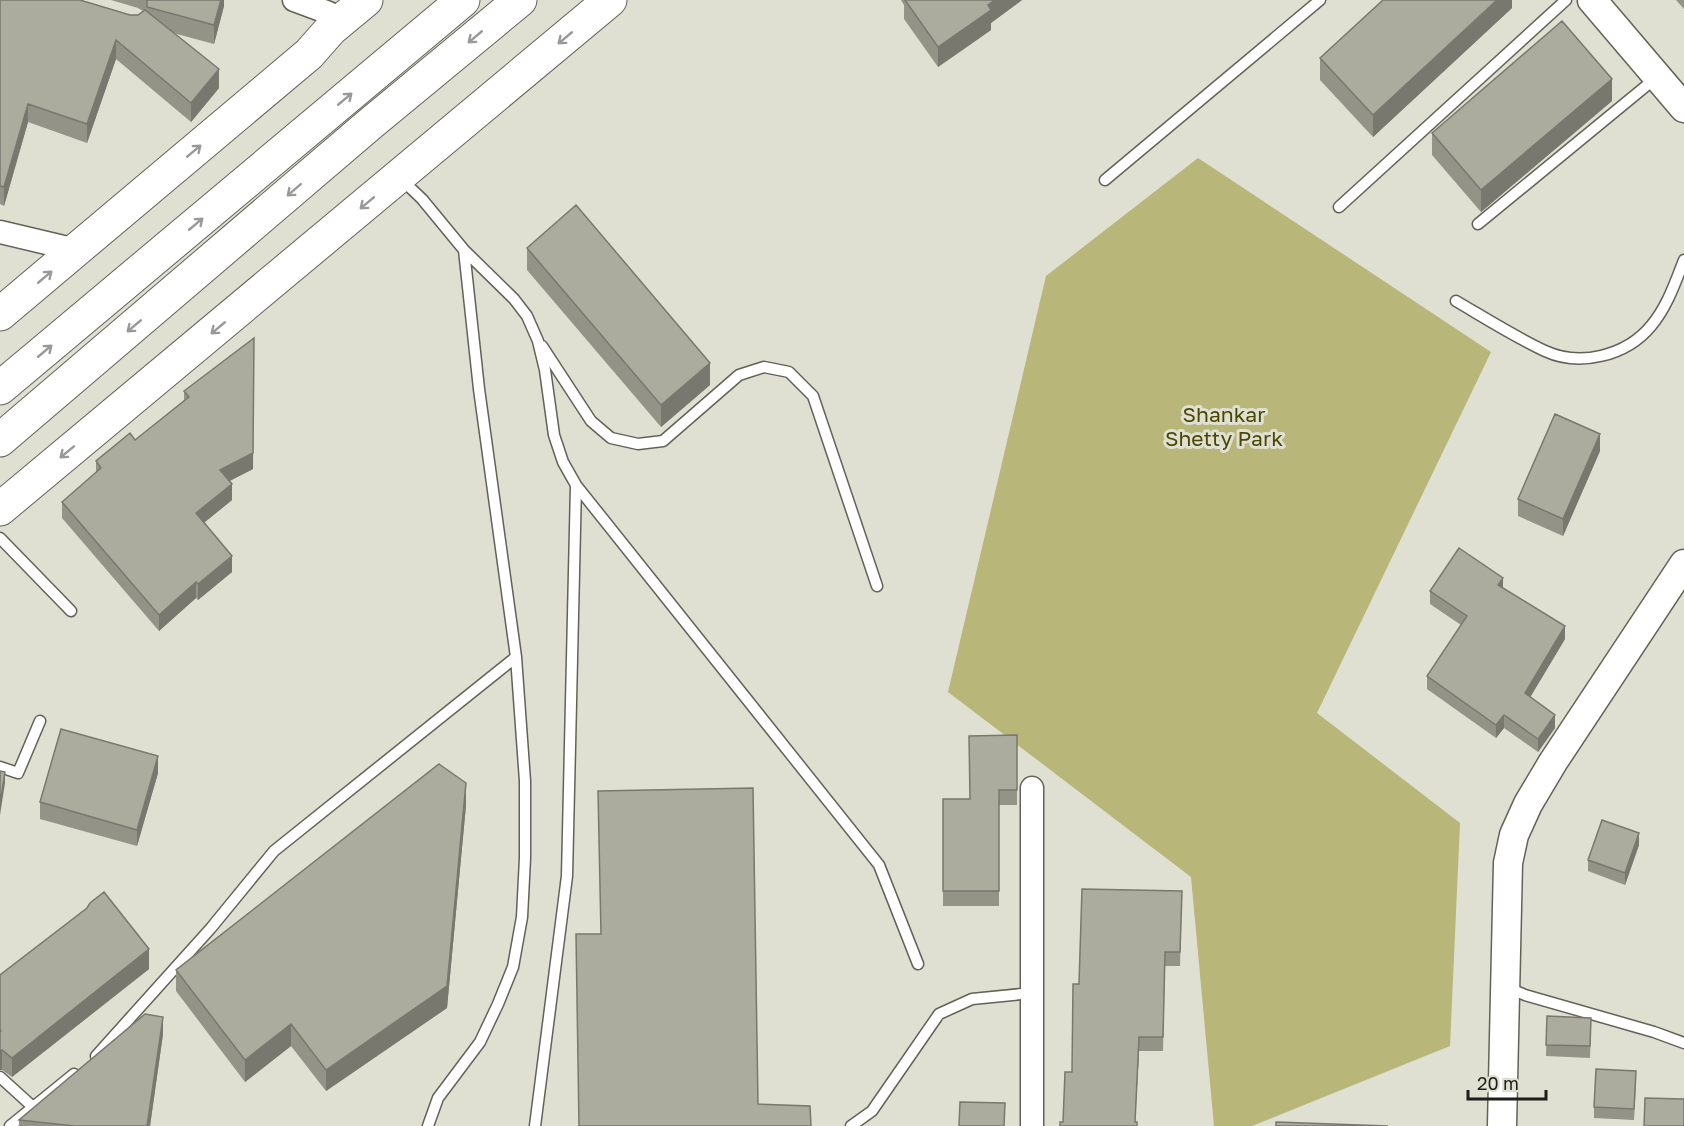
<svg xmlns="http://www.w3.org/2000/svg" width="1684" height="1126" font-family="'Golos Text',sans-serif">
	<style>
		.green { fill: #b8b679 }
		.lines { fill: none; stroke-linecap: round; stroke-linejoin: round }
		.service-casing { stroke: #626256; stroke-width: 13 }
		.minor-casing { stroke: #626256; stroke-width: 25 }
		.tertiary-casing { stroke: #626256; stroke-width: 31 }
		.primary-casing { stroke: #626256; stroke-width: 35 }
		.trunk-casing { stroke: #626256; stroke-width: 35 }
		.service { stroke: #fff; stroke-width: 10 }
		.minor { stroke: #fff; stroke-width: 22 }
		.tertiary { stroke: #fff; stroke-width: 28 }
		.primary { stroke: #fff; stroke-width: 33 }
		.trunk { stroke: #fff; stroke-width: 33 }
		.wall { fill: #939388 }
		.shaded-wall { fill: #78786f }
		.building { fill: #abab9e; stroke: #78786f; stroke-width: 1.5 }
		.oneway { stroke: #999998 }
		.labels { text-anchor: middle; stroke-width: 6; stroke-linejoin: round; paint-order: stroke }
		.park-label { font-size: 21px; fill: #4a4700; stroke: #dfdfd2 }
	</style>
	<rect width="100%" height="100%" fill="#dfdfd2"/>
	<path class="green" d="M1198 158 1491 352 1317 713 1460 823 1450 1046 1252 1126H1214L1191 877 948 692 1046 276Z"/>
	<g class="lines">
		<g class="service-casing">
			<path id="service" d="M401 179 422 199 464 250 514 299 527 316 538 341 545 370 554 435 563 462 576 485 879 865 918 964
				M1105 180 1320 0
				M1339 207 1566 0
				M1478 224 1657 77
				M1456 301C1485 318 1515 337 1545 351 1580 367 1626 356 1651 326 1667 307 1675 283 1684 260
				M542 346 591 421 611 438 638 444 663 441 739 375 764 367 789 372 813 396 877 586
				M0 538 71 611
				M0 767 18 773 40 721
				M1506 987 1525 995 1654 1032 1684 1043
				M96 1056 211 928 274 851 516 657
				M0 1077 33 1107
				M10 1126 74 1074
				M428 1126 438 1098 480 1042 498 1004 513 967 522 917 525 858V781L516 657 479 389 464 250
				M535 1126 567 876 576 485
				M851 1126 872 1111 939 1014 972 999 1032 993"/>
		</g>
		<g class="minor-casing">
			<path id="minor" d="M294 0 329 13
				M0 232 76 250
				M1032 1126V788"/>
		</g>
		<g class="tertiary-casing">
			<path id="tertiary" d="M1592 0 1684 108
				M1502 1126 1508 863 1514 835 1528 804 1553 762 1684 564"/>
		</g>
		<g class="primary-casing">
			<path id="primary" d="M0 314 309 54 331 29 366 0
				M0 509 610 0"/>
		</g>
		<g class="trunk-casing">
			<path id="trunk" d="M0 388 463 0
				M0 440 370 124 520 0"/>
		</g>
		<use href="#service" class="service"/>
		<use href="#minor" class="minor"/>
		<use href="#tertiary" class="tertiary"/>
		<use href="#primary" class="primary"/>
		<use href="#trunk" class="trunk"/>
	</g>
	<path class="wall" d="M0 0 130 15H138L143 11 138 8 111 0H224V6L214 44 173 33 219 88 191 122 116 59 87 143 28 122 4 206 0 204Z
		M901 0H1022L991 23V30L938 67 904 19V5Z
		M1512 0V8L1373 137 1320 80V58Z
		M1676 0H1684V9Z
		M1612 101 1481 212 1432 155V133Z
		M527 248 710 385 661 427 527 270Z
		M184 391 253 469 229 481 232 500 204 523 232 572 198 600 196 598 159 631 62 518V502L96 472V461L135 440 184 400Z
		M1600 451 1563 536 1518 516V499Z
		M1503 588 1565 639 1530 697 1555 728 1538 752 1504 728 1496 738 1427 689V676L1461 625 1430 604V591Z
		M1017 735V805H999V906H943V799H970Z
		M158 773 137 846 40 819V802Z
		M466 805 447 1008 326 1091 291 1046 245 1082 176 991V970Z
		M1639 845 1625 885 1588 871V860Z
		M1182 891 1180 966H1165L1163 1051H1139L1135 1122H1063L1072 1072 1079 984Z
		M149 969 12 1077 2 1070H0V975Z
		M1547 1016 1591 1029 1590 1058 1546 1056Z
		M163 1034 150 1126H19V1120Z
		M1636 1083 1634 1120 1594 1118V1107Z"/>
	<path class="shaded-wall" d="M221 0H224V6L214 44V25Z
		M995 0H1022L991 23V30L938 67V47Z
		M1497 0H1512V8L1373 137V115Z
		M116 40V59L87 143V124Z
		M219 69V88L191 122V103Z
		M1612 79V101L1481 212V190Z
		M28 104V122L4 206V187Z
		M254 354 253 469 220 486V470Z
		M710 363V385L661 427V405Z
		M1600 434V451L1563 536V519Z
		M232 484V500L196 529V513Z
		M232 556V572L198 600V584Z
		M1503 578V591L1498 585Z
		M196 582V598L159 631V615Z
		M1565 626V639L1525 706V693Z
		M1504 715V728L1496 738V725Z
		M1555 715V728L1538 752V739Z
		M158 756V773L137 846V830Z
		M5 772V783L0 815V804Z
		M466 783V805L447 1008 326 1091V1070Z
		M1639 833V845L1625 885V873Z
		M149 949V969L12 1077V1058Z
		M163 1017V1034L150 1126H147Z
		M291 1024V1046L245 1082V1060Z
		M1139 1037V1051L1135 1126Z
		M2 1050V1070H0V1051Z"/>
	<path class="building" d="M0 0H80L130 15H138L145 10 219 69 191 103 116 40 87 124 28 104 4 187 0 186Z
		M147 0H221L214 25 147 7Z
		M905 0H995L988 5 991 10 938 47Z
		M1383 0H1497L1373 115 1320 58Z
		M1562 21 1612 79 1481 190 1432 133Z
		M576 205 710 363 661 405 527 248Z
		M254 338 253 453 220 470 232 484 196 513 232 556 198 584 196 582 159 615 62 502 101 468 96 461 130 433 135 440 189 397 184 391Z
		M1555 414 1600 434 1563 519 1518 499Z
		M1459 548 1503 578 1498 585 1565 626 1525 693 1555 715 1538 739 1504 715 1496 725 1427 676 1467 616 1430 591Z
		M61 729 158 756 137 830 40 802Z
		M1017 735V790H999V891H943V799H970L969 736Z
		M439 764 466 783 447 986 326 1070 291 1024 245 1060 176 970Z
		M0 771 5 772 0 804Z
		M753 788 758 1104 810 1106 811 1126H579L576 934H601L598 791Z
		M1602 820 1639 833 1625 873 1588 860Z
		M1082 889 1182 891 1180 952H1165L1163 1037H1139L1135 1122H1137V1126H1060V1122H1063L1065 1072H1072L1073 984H1079Z
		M104 892 149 949 12 1058 2 1050 0 1051V1032L1 1031 0 1029V975L87 908 90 903Z
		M145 1014 163 1017 147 1126H75L19 1120Z
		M1547 1016 1591 1018 1590 1046 1546 1045Z
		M1596 1069 1636 1071 1634 1109 1594 1107Z
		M1645 1098 1684 1099V1126H1644Z
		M960 1102 1005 1103 1004 1126H959Z
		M1276 1122 1388 1126H1276Z"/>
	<defs><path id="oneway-shaft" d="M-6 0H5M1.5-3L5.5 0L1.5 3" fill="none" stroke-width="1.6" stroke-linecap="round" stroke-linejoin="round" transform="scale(1.5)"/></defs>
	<g class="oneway">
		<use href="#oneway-shaft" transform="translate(475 37) rotate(140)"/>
		<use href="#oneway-shaft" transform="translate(565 38) rotate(140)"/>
		<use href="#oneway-shaft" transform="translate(345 99) rotate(-40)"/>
		<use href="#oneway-shaft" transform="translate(194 151) rotate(-40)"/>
		<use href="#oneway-shaft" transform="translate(294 190) rotate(139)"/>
		<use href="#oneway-shaft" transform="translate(367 203) rotate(140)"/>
		<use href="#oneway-shaft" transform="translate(196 224) rotate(-40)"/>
		<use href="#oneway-shaft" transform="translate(45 277) rotate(-40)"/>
		<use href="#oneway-shaft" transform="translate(134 326) rotate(140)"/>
		<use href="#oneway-shaft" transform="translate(218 328) rotate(140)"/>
		<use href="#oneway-shaft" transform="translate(45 351) rotate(-40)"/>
		<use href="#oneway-shaft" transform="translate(67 452) rotate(141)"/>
	</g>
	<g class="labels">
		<g class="park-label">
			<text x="1224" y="422">Shankar<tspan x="1224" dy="24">Shetty Park</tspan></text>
		</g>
	</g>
	<path d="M1468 1090v9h78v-9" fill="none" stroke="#1d1d19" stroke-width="3"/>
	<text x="1477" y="1090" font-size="18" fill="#1d1d19" stroke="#dfdfd2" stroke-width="4.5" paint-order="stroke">20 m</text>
</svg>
